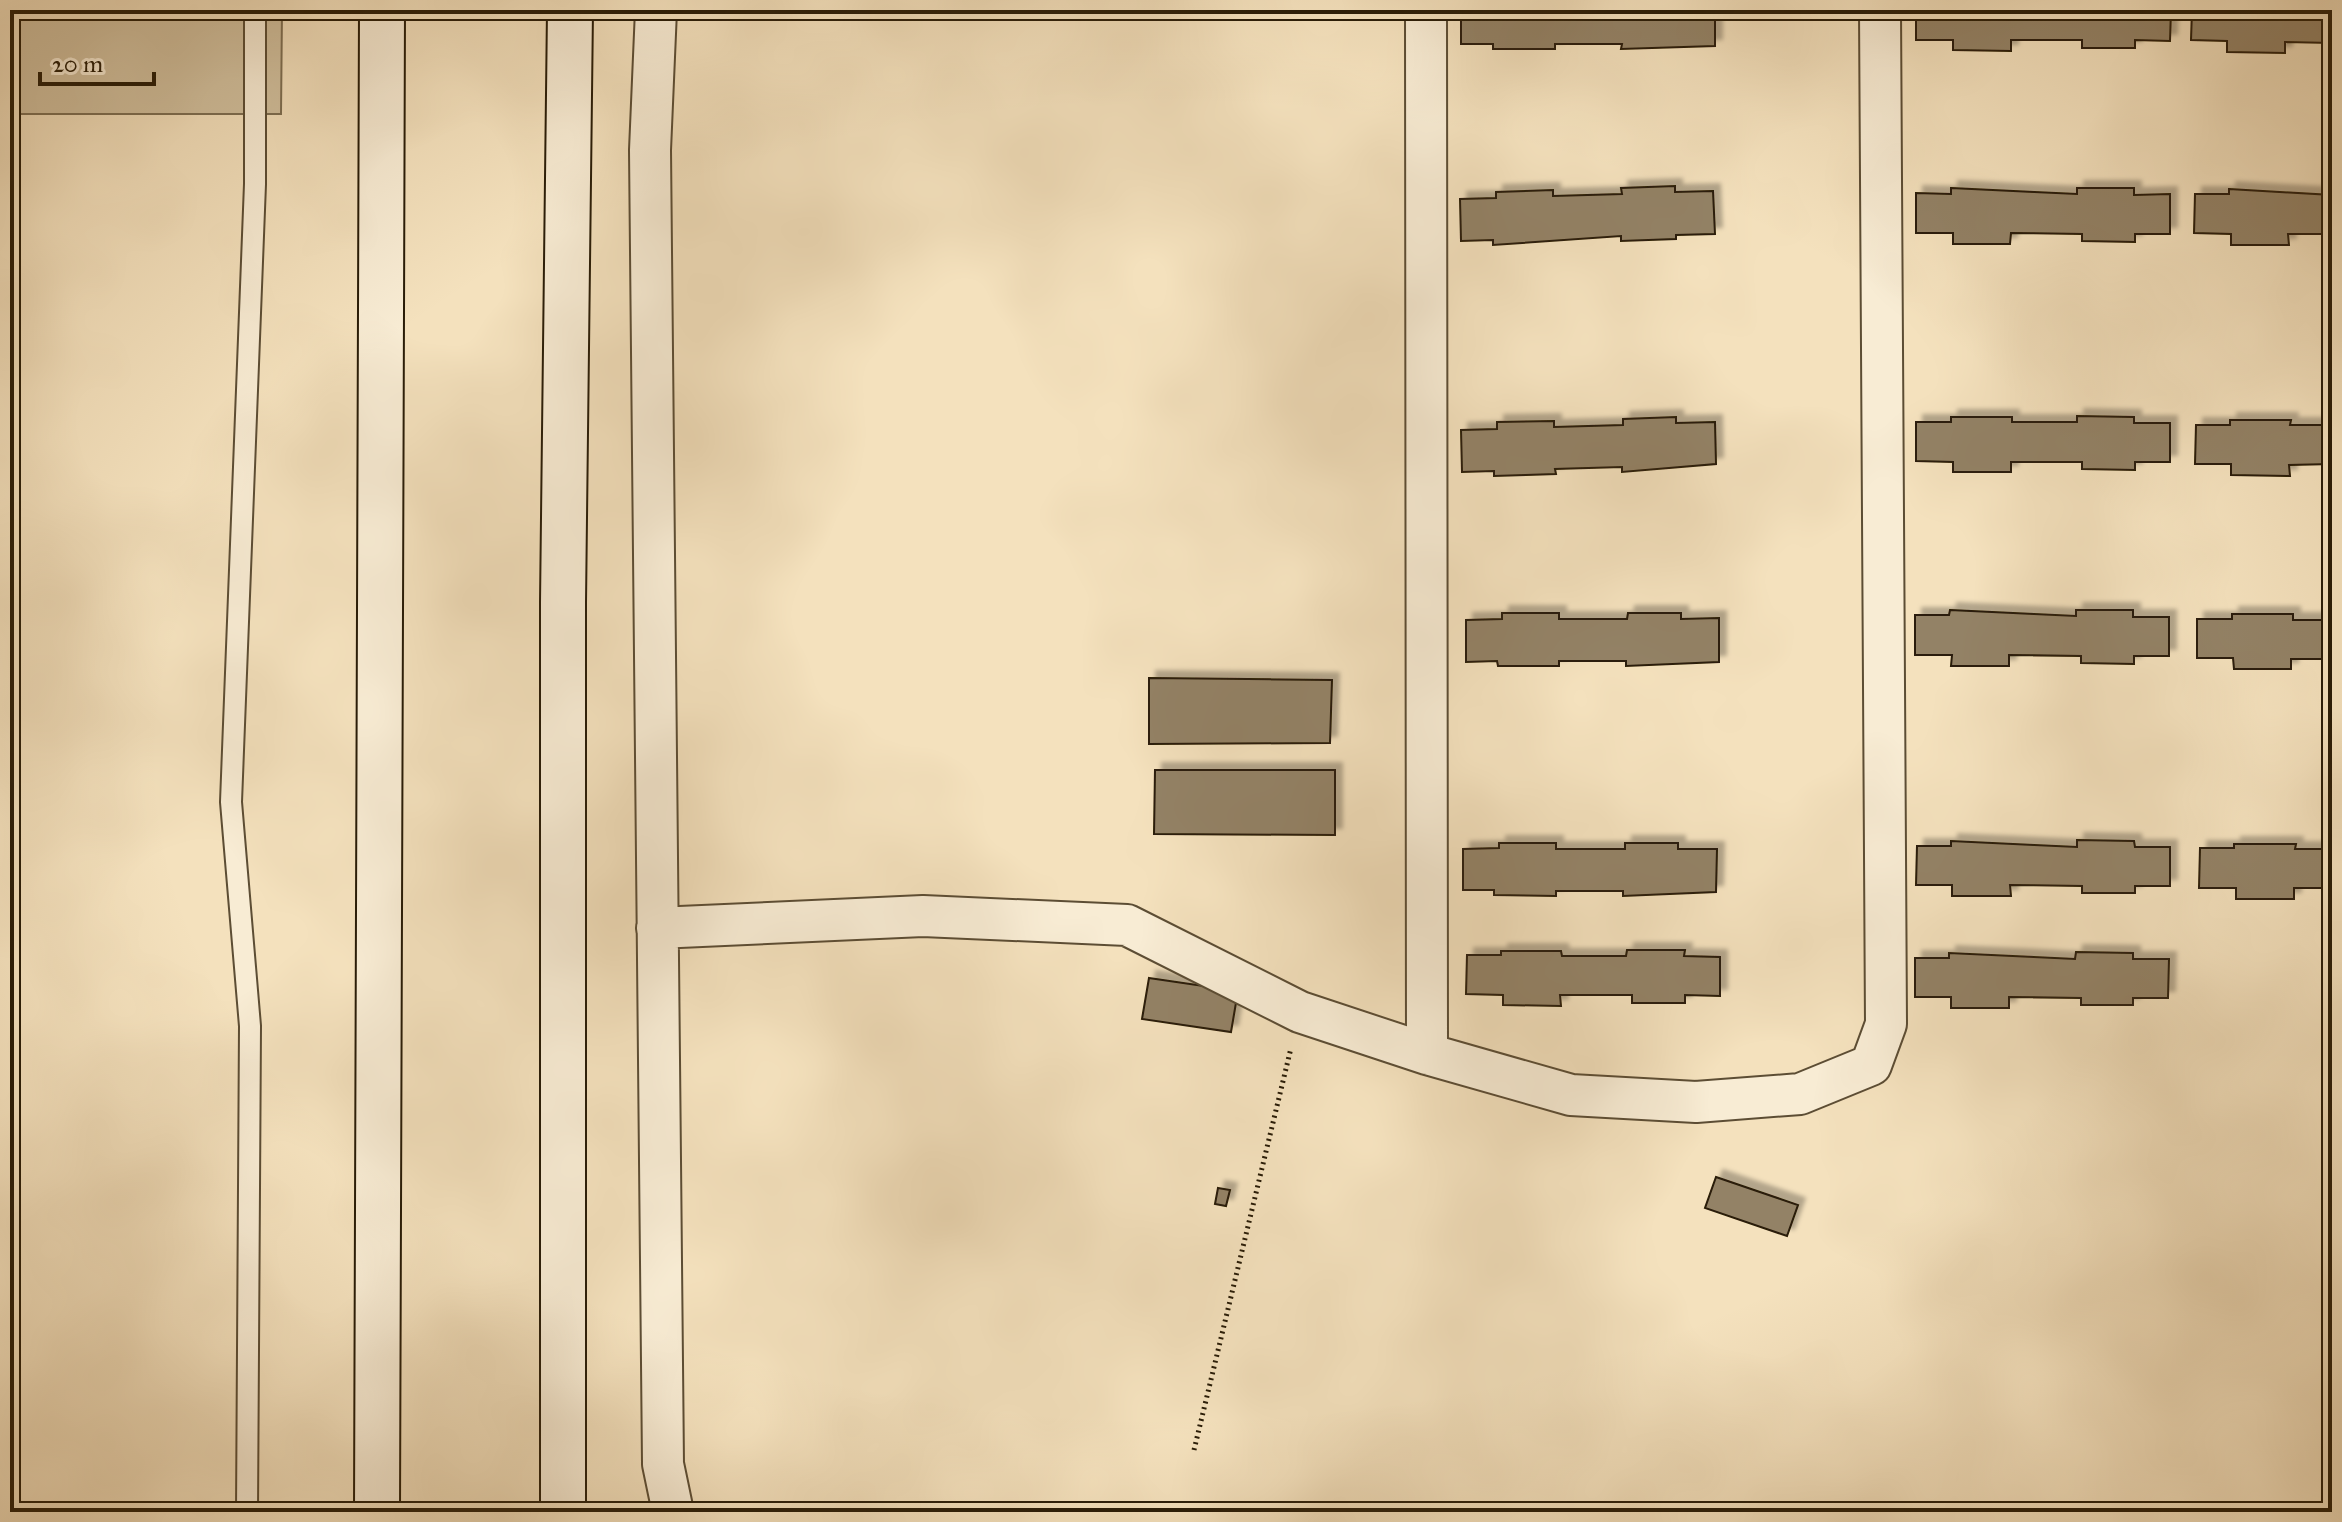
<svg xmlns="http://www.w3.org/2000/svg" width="2342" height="1522" font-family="'IM FELL Great Primer',serif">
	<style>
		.green { fill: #d1c09e; stroke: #7d6e52; stroke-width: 2 }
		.building { fill: #938266; stroke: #291c07; stroke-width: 2; filter: url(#shadow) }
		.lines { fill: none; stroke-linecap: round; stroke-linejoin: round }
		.lane-casing { stroke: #5c4d34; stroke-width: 24 }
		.street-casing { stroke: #5c4d34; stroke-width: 44 }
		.secondary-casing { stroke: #291c07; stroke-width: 48 }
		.path { stroke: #291c07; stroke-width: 5; stroke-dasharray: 2 4; stroke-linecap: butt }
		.lane { stroke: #f8ecd4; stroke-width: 20 }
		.street { stroke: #f8ecd4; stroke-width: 40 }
		.secondary { stroke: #f8ecd4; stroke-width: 44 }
	</style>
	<defs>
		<filter id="shadow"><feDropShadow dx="7" dy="-7" stdDeviation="2" flood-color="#0004"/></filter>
	</defs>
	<rect width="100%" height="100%" fill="#f4e1bd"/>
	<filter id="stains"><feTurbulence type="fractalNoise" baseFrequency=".0025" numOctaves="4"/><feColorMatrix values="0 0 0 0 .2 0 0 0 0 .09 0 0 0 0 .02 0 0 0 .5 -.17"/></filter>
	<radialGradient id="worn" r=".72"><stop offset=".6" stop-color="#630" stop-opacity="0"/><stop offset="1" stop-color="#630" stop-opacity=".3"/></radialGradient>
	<path class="green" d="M10 10H282L281 114H10Z"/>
	<path class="building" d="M1461 10H1715V46L1621 49 1622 44H1555V49H1493V44H1461Z
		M1916 10H2171L2170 41 2135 40V48H2082V40H2011V51L1953 50V40H1916Z
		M2192 10H2332V43L2285 42V53L2227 52V41L2191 40Z
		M1675 186V192L1713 191 1715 234 1676 235V239L1621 241V236L1493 245V240L1461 241 1460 199 1496 198V192L1553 190V196L1622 194 1621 188Z
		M1951 188 2077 194V188H2134V195L2170 194V234H2135V242L2082 241V234L2011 233 2010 244H1953V233H1916V193L1951 194Z
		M2229 189 2332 195V234H2288L2289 245H2231V234L2194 233 2195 194H2229Z
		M2077 416 2134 417V423H2170V462H2135V470L2082 469V462H2011V472H1953V462L1916 461V422H1951V417H2012V422H2077Z
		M1676 417V423L1715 422 1716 464 1622 472V467L1555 469 1556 474 1494 476V471L1462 472 1461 430 1497 429V422L1554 421V427L1623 425V419Z
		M2230 420H2291L2290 425H2332V464L2289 465 2290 476 2231 475V464H2195L2196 425H2230Z
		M1950 610 2076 616V610H2133V617H2169V656H2134V664L2081 663V656L2009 655V666H1951L1952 655H1915V615H1949Z
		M1502 613H1559V619H1627L1628 613H1681V619L1719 618V662L1626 666V661H1559V666H1498L1497 661 1466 662V620L1502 619Z
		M2232 614H2293V620H2332V659H2291V669H2234L2233 658H2197V619H2232Z
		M1149 678 1332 680 1330 743 1149 744Z
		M1155 770H1335V835L1154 834Z
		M2077 840 2134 841 2135 847H2170V886H2135V893H2082V886L2010 885 2011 896H1952V885H1916L1917 846H1951V841L2077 847Z
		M1499 843H1556V849H1625V843H1678V849H1717L1716 892 1623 896V891H1556V896L1494 895V890H1463V849L1499 848Z
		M2234 844H2296L2295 849H2332V888H2294V899H2236V888H2199L2200 848H2234Z
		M1627 950H1685L1684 956 1720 957V996L1685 995V1003H1632V995H1560L1561 1006 1503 1005V995L1466 994 1467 955H1501V951H1561L1562 956H1626Z
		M2076 952 2133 953V959H2169L2168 998H2133V1005H2081V998L2009 997V1008H1951V997H1915V958H1949V953L2075 959Z
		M1149 978 1238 991 1231 1032 1142 1019Z
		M1716 1177 1798 1205 1787 1236 1705 1208Z
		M1218 1188 1230 1190 1226 1206 1215 1204Z"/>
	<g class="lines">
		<g class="lane-casing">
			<path id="lane" d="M247 1512 250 1026 231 802 255 184V10"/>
		</g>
		<g class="street-casing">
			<path id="street" d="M656 10 650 150 663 1464 673 1512
				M1426 10 1427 1054
				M657 928 923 916 1127 925 1300 1012 1427 1054 1571 1095 1696 1102 1800 1094 1871 1065 1886 1024 1880 10"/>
		</g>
		<g class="secondary-casing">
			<path id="secondary" d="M377 1512 382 10
				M563 1512V602L570 10"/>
		</g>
		<path class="path" d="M1194 1450 1291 1048"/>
		<use href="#lane" class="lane"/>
		<use href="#street" class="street"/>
		<use href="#secondary" class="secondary"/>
	</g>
	<rect width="2342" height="1522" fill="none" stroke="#f4e1bd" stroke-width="40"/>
	<rect x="12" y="12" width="2318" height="1498" fill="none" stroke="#291c07" stroke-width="4"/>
	<rect x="20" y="20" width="2302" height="1482" fill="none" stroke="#291c07" stroke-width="2"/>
	<path d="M40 72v12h114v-12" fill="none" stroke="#291c07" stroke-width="4"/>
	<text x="52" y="72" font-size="24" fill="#291c07" stroke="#f8ecd4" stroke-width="6" paint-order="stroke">20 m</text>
	<rect width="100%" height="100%" filter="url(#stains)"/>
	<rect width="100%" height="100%" fill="url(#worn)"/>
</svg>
